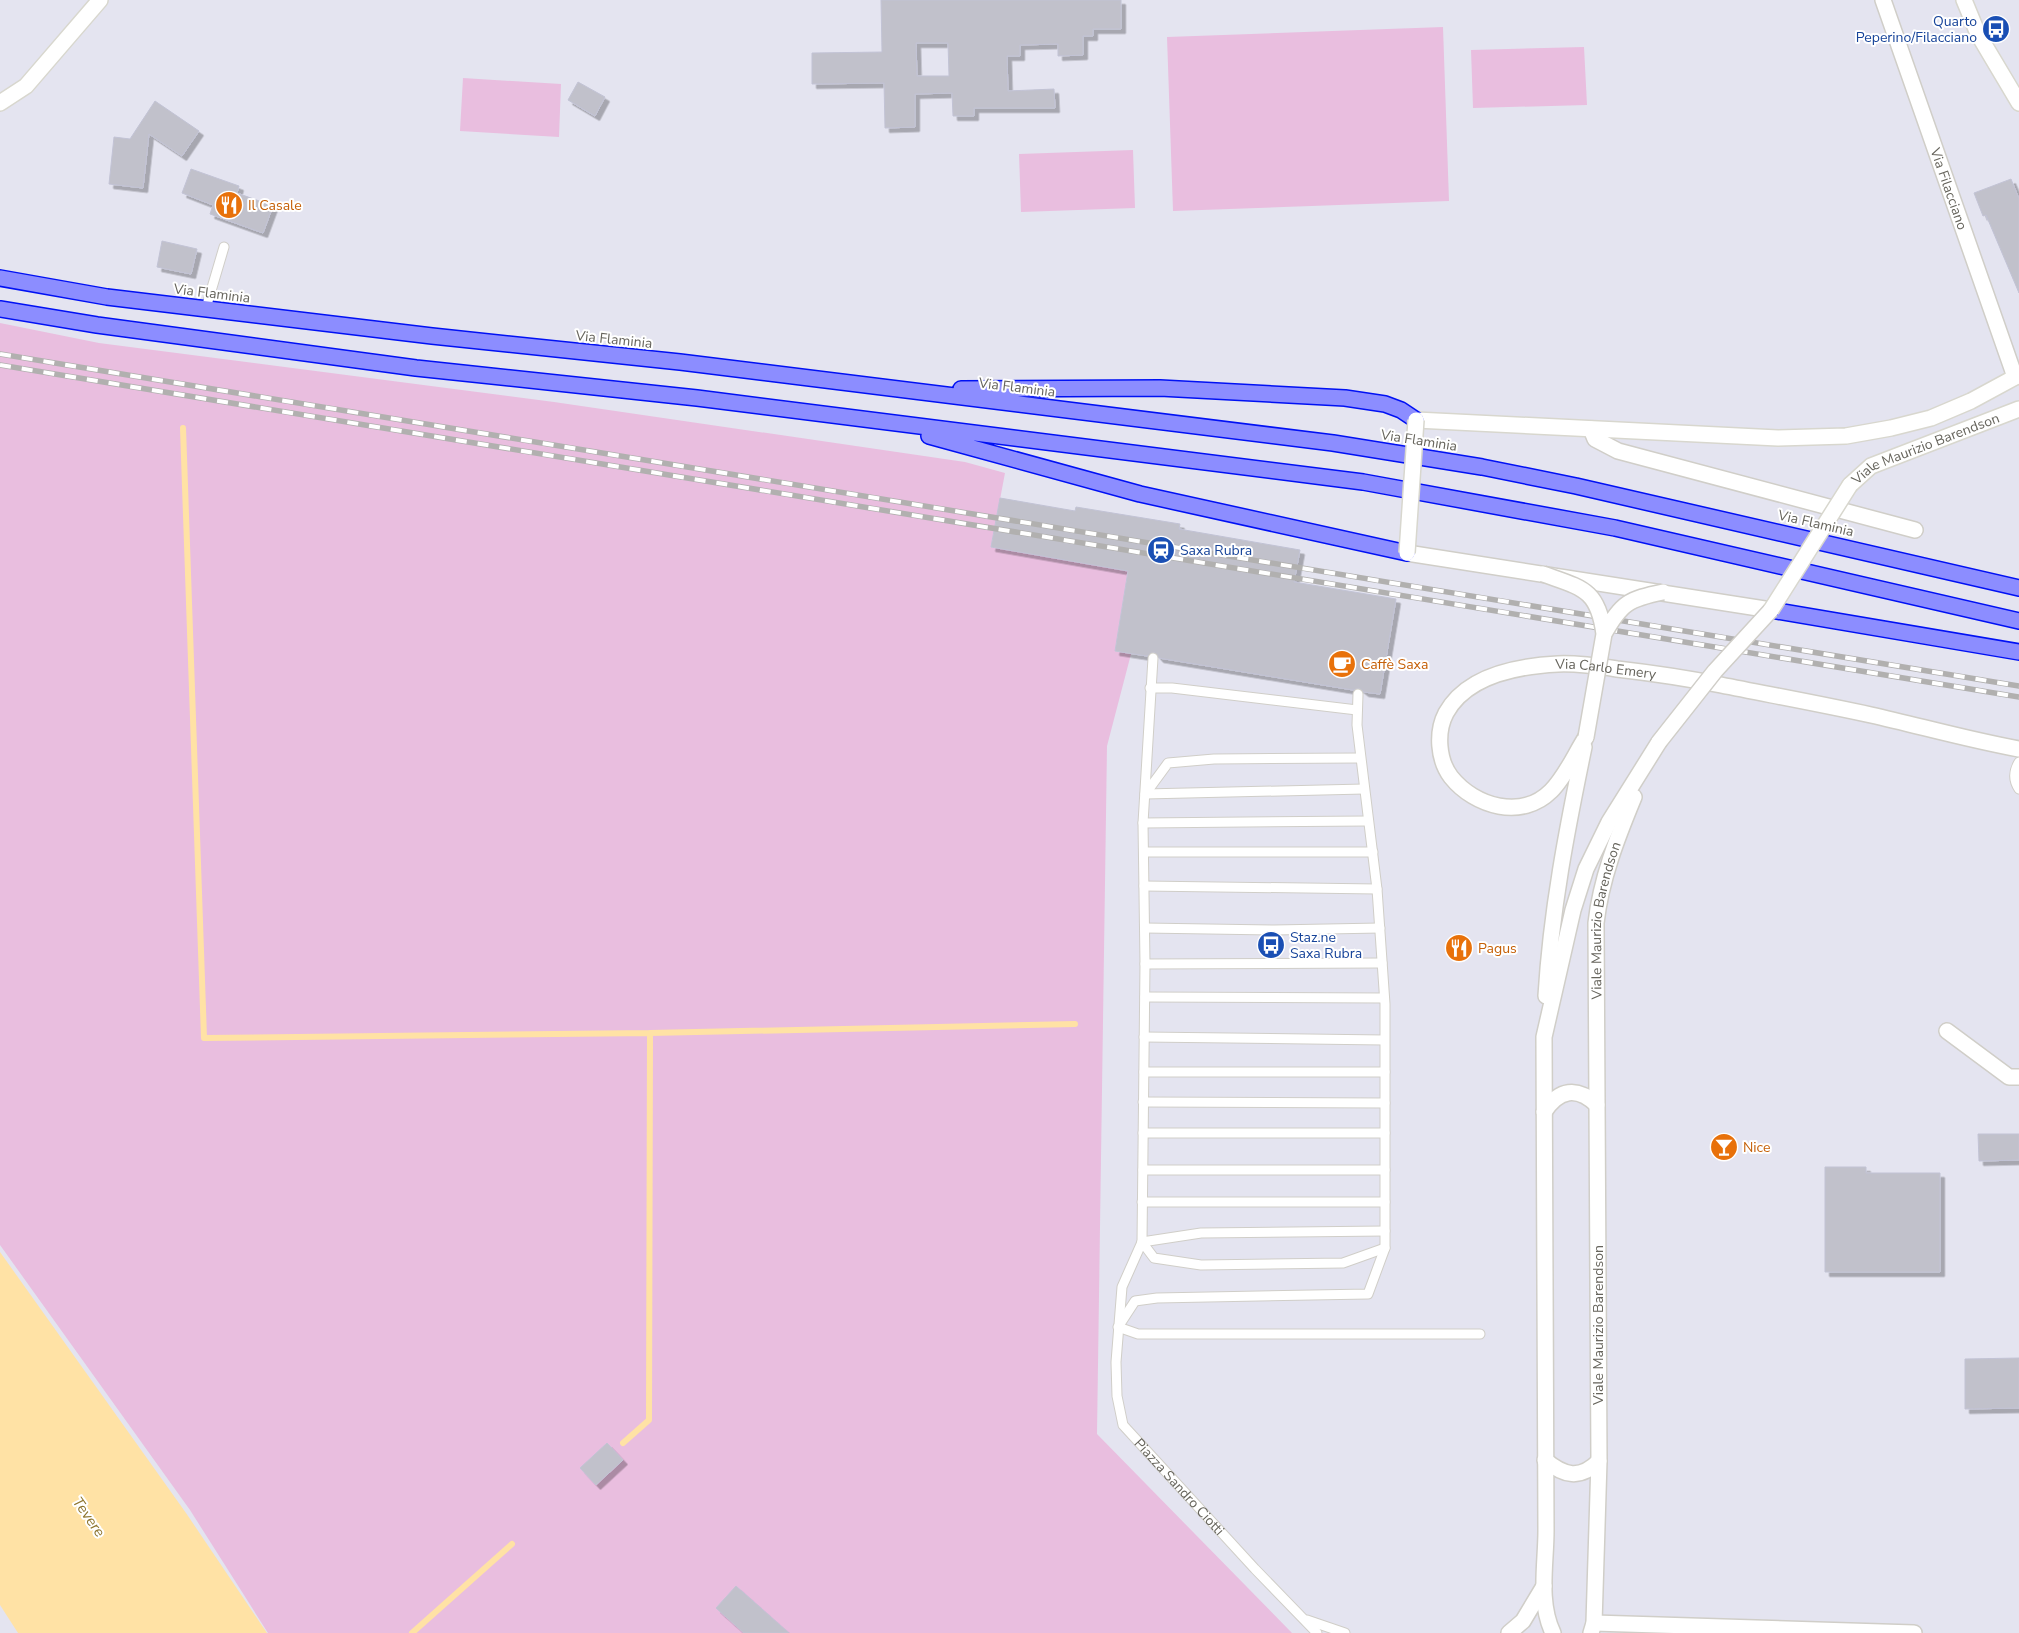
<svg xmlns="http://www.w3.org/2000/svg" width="2019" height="1633" font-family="'Nunito Sans',sans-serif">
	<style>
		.green { fill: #e9bedf }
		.water { fill: #ffe2a5 }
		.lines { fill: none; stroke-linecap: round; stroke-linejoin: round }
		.stream { stroke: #ffe2a5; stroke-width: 6 }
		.building { fill: #c1c1cb; stroke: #c2c3d5; fill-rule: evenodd; filter: url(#shadow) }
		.lane-casing { stroke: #d0cec8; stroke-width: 11 }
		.street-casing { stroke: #d0cec8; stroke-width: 18 }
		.secondary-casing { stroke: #d8d7ce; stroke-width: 18 }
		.highway-casing { stroke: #0011f4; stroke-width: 18 }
		.lane { stroke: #fff; stroke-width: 9 }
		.street { stroke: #fff; stroke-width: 15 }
		.secondary { stroke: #fff; stroke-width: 15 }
		.highway { stroke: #8c8dff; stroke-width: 15 }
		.rail-casing { stroke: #b1b0af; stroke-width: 5.5 }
		.rail { stroke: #fff; stroke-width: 4; stroke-dasharray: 11; stroke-linecap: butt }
		.street-bridge-casing { stroke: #d0cec8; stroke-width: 18; stroke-linecap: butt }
		.secondary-bridge-casing { stroke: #d8d7ce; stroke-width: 18; stroke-linecap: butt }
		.street-bridge { stroke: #fff; stroke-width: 15 }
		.secondary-bridge { stroke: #fff; stroke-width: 15 }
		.labels { text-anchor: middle; stroke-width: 4; stroke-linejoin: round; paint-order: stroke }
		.transit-label { font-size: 14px; fill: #164399; stroke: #fff; text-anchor: start }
		.street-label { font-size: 14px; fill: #66645c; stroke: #fff }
		.food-label { font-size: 14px; fill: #c56008; stroke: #fff; text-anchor: start }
		.water-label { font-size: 15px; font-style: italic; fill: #8c742d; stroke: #fff }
	</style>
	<defs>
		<filter id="shadow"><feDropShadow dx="4.5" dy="4.5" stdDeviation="0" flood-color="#0004"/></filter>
	</defs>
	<rect width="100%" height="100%" fill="#e4e4f0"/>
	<path class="green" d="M1443 27 1449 201 1173 211 1167 37Z
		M1584 47 1587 105 1473 108 1471 50Z
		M463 78 561 84 559 137 460 131Z
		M1133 150 1135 208 1021 212 1019 154Z
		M0 323 99 343 554 402 965 462 1005 473 991 547 1128 571 1115 651 1131 654 1107 746 1097 1434 1292 1633H268L190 1510 0 1245Z"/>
	<path class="water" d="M0 1252 186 1513 267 1633H18L0 1605Z"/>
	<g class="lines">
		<path class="stream" d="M183 428 204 1038 650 1033
			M623 1443 649 1420 650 1033 1075 1024
			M412 1633 512 1544"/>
	</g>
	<path class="building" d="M881 0H1121V29H1093V36H1083V55L1058 56V44L1020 45V56H1007L1008 91 1054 89 1055 108H974V116H953L952 93 915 94V127L885 128 884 83 812 84V53L882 52ZM916 43H948L949 76H917Z
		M578 82 605 97 595 116 568 100Z
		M155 101 199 131 182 156 149 134 143 188 109 184 114 137 130 139Z
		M191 169 239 186 237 193 273 206 263 233 210 214 213 205 182 193Z
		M2011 179 2019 199V293L1986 215 1983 216 1974 193Z
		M162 241 197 249 191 274 157 267Z
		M1000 498 1075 511 1076 507 1180 524 1179 529 1300 550 1294 582 1396 599 1380 694 1364 692 1359 688 1353 690 1159 658 1154 652 1147 656 1115 651 1128 571 991 547Z
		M1978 1134H2019V1160L1979 1161Z
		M1825 1167H1866V1173H1940V1272H1825Z
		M2019 1358V1408L1965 1409V1359Z
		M607 1443 623 1460 596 1485 580 1468Z
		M736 1586 789 1633H744L716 1608Z"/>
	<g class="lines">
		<g class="lane-casing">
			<g id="lane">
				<path d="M206 308 224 247"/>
				<path id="s1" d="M1153 658 1143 823 1145 964 1142 1242 1122 1287 1116 1362 1117 1396 1123 1425 1255 1569 1317 1633"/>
				<path d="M1150 688H1172L1357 710"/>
				<path d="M2019 762C2013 772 2013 780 2019 789"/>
				<path d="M1146 793 1168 763 1214 759 1360 758"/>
				<path d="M1145 794 1364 789"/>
				<path d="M1143 823 1368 821"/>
				<path d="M1144 852H1373"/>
				<path d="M1144 886 1377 889"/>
				<path d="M1145 928 1274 930 1380 928"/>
				<path d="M1145 964 1382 963"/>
				<path d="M1145 997 1384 998"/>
				<path d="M1144 1037 1384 1040"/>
				<path d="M1144 1072H1385"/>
				<path d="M1143 1102 1385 1103"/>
				<path d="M1143 1133H1385"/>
				<path d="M1143 1170H1385"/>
				<path d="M1142 1202H1385"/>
				<path d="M1142 1242 1154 1258 1201 1265 1343 1263 1385 1248"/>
				<path d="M1142 1242 1201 1233 1385 1231"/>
				<path d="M1120 1324 1135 1301 1157 1298 1368 1294 1385 1248V1004L1377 889 1357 725 1358 694"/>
				<path d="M1118 1327 1138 1334H1480"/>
				<path d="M1307 1620 1345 1633"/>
			</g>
		</g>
		<g class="street-casing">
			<g id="street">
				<path id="s2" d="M1883 0 2015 377"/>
				<path d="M1591 429 1595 439 1618 451 1915 530"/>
				<path d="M1407 553 1771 610"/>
				<path id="s3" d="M1586 737C1575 754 1566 776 1551 791 1522 820 1475 807 1451 777 1438 760 1436 732 1446 713 1467 675 1518 666 1558 664 1577 663 1597 666 1617 669 1652 673 1686 678 1721 685 1771 695 1821 704 1871 715 1920 726 1969 740 2019 749"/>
				<path d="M1546 996C1551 911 1567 829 1584 747"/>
				<path d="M1947 1031 2009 1077H2019"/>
				<path d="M1544 1112C1559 1089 1577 1086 1597 1105"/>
				<path d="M1545 1460C1564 1476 1580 1480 1599 1461"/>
				<path d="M1594 1623 1914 1633"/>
				<path d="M1509 1633 1523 1621 1544 1586"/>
				<path d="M1553 1633C1538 1602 1546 1564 1546 1531L1544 1037 1573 910 1586 869 1609 822 1659 742"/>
				<path id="s4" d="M1591 1633 1594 1623 1599 1461 1596 923C1601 879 1617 838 1634 797"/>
			</g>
		</g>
		<g class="secondary-casing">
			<g id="secondary">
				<path d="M1964 0 1978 34 2019 103"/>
				<path d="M0 103 26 86 100 0"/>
				<path d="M1416 420 1778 438 1846 436 1891 428 1931 418 1971 401 2019 375"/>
				<path id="s5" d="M1850 485 1871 466 2019 409"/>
			</g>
		</g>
		<g class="highway-casing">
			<path id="highway" d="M0 278 107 297 432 336 680 362 1333 443 1482 467 1576 486 2019 588
				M0 309 97 325 416 368 697 398 1363 482 1615 528 2019 621
				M961 389 1160 388 1345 398 1385 404 1401 410 1416 420
				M929 436 1140 494 1407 553
				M1771 610 2019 652"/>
		</g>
		<use href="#lane" class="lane"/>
		<use href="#street" class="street"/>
		<use href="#secondary" class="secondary"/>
		<use href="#highway" class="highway"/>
		<g class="rail-casing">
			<path id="rail" d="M0 354 2019 686
				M0 365 2019 697"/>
		</g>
		<use href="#rail" class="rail"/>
		<g class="street-bridge-casing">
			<path id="street-bridge" d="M1543 574C1582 588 1598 589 1604 634L1586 737
				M1604 634C1621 603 1629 599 1663 592
				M1659 742 1715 671 1771 610"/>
		</g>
		<g class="secondary-bridge-casing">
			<path id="secondary-bridge" d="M1407 553 1416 420
				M1771 610 1850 485"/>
		</g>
		<use href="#street-bridge" class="street-bridge"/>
		<use href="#secondary-bridge" class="secondary-bridge"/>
	</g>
	<defs>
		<g id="bus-disc" transform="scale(1.4375)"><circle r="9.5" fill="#1a4fb4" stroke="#fff"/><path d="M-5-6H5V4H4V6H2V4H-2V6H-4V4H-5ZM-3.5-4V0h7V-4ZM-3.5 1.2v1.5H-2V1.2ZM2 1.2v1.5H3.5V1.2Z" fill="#fff"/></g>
		<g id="restaurant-disc" transform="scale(1.4375)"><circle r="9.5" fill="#e8710a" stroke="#fff"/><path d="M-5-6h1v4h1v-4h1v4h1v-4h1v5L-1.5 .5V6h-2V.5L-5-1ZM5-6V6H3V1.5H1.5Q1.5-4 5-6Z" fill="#fff"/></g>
		<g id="station-disc" transform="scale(1.4375)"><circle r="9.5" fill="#1a4fb4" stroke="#fff"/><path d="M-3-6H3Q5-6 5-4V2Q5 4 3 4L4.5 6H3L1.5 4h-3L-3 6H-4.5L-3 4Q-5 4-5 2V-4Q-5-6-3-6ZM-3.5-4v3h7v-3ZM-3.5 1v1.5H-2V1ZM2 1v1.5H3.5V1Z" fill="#fff"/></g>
		<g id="cafe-disc" transform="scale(1.4375)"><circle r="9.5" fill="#e8710a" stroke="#fff"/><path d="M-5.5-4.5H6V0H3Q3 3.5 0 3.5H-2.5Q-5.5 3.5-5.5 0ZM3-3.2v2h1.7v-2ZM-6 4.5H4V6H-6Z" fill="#fff"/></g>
		<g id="bar-disc" transform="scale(1.4375)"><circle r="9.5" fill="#e8710a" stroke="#fff"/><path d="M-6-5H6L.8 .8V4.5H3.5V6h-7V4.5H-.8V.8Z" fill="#fff"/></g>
	</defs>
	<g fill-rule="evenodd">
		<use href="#bus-disc" x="1996" y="29"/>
		<use href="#restaurant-disc" x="229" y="205"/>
		<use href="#station-disc" x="1161" y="550"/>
		<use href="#cafe-disc" x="1342" y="664"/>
		<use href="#bus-disc" x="1271" y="945"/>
		<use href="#restaurant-disc" x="1459" y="948"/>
		<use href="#bar-disc" x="1724" y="1147"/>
	</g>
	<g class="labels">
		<g class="transit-label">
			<text x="1977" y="26" text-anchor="end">Quarto<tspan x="1977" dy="16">Peperino/Filacciano</tspan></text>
			<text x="1180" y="555">Saxa Rubra</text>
			<text x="1290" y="942">Staz.ne<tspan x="1290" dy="16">Saxa Rubra</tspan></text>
		</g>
		<g class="street-label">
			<text dy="5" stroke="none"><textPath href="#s2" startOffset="200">Via Filacciano</textPath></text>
			<text transform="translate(212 293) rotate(7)" y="5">Via Flaminia</text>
			<text transform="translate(614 339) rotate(6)" y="5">Via Flaminia</text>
			<text transform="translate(1017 387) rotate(7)" y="5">Via Flaminia</text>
			<text transform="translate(1419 440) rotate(9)" y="5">Via Flaminia</text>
			<text dy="5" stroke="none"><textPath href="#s5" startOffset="85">Viale Maurizio Barendson</textPath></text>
			<text transform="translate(1816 523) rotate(13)" y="5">Via Flaminia</text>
			<text dy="5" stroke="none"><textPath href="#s3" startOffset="421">Via Carlo Emery</textPath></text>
			<text dy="5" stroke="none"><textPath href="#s4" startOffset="714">Viale Maurizio Barendson</textPath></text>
			<text transform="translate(1598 1325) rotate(-90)" y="5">Viale Maurizio Barendson</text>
			<text dy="5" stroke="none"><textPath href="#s1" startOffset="856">Piazza Sandro Ciotti</textPath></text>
		</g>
		<g class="food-label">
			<text x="248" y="210">Il Casale</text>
			<text x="1361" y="669">Caffè Saxa</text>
			<text x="1478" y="953">Pagus</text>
			<text x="1743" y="1152">Nice</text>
		</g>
		<g class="water-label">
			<text transform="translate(89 1517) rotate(55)" y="5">Tevere</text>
		</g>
	</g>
</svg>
